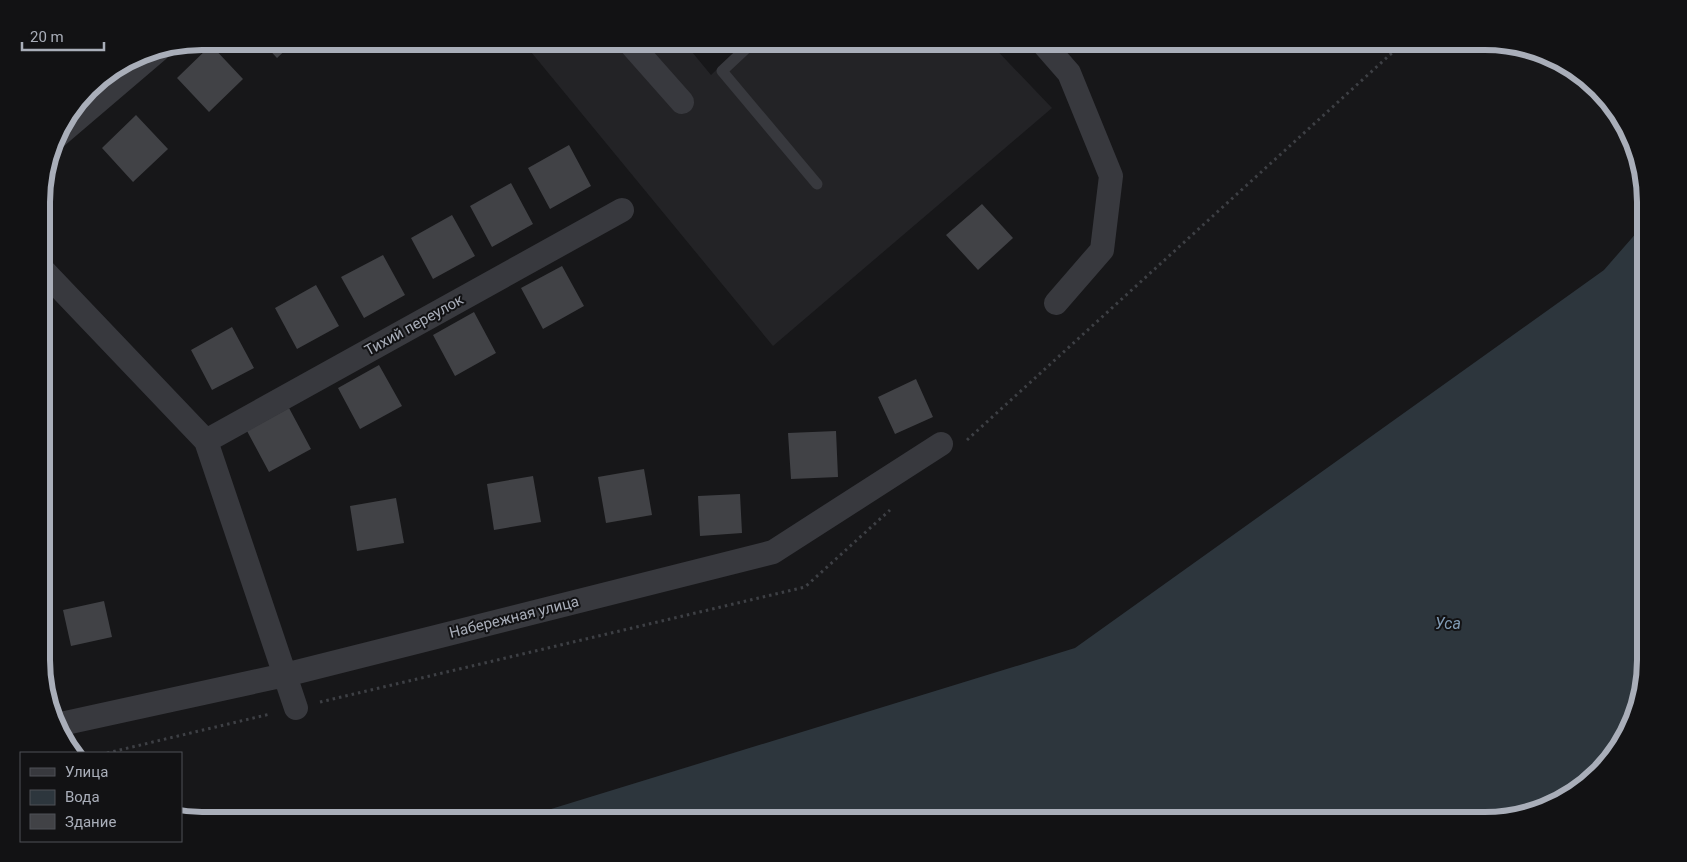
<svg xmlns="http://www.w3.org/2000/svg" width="1687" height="862" font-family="Roboto,sans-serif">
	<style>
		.built { fill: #232326 }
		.water { fill: #2d363d }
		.building { fill: #414246 }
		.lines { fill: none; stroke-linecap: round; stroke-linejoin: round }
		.path { stroke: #3e4045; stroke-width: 3; stroke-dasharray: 2.5 4; stroke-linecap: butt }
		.service { stroke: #38393e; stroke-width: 11 }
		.minor { stroke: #38393e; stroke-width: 24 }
		.labels { text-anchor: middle; stroke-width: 4; stroke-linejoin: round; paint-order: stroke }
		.street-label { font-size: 15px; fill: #a9aeb9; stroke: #121214 }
		.water-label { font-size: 16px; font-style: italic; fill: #809bb4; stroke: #121214 }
		.rim { fill: none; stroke: #a9aeb9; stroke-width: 6 }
	</style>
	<rect width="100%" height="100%" fill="#171719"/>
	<path class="built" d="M522 41H683L711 75 746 41H988L1052 108 773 346Z"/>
	<path class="water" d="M1645 223 1646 660 1629 731 1574 793 1495 820 512 821 1075 648 1604 270Z"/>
	<path class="building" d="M261 41H295L277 58Z
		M211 45 243 79 209 112 177 78Z
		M136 115 168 149 133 182 102 148Z
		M569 145 591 186 550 209 528 168Z
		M511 183 533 224 492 247 470 206Z
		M982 204 1013 238 978 270 946 235Z
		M452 215 475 256 433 279 411 238Z
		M383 255 405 295 364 318 341 277Z
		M562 266 584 306 543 329 521 288Z
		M316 285 339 326 297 349 275 308Z
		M474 312 496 353 455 376 433 335Z
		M232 327 254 368 212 390 191 350Z
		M379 365 402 406 360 429 338 388Z
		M916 379 933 417 895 434 878 397Z
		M289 408 311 449 269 472 247 431Z
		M836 431 838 477 791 479 788 433Z
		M644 469 652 515 606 523 598 477Z
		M533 476 541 522 494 530 487 484Z
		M740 494 742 533 700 536 698 496Z
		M396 498 404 543 357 551 350 506Z
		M104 601 112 637 71 646 63 610Z"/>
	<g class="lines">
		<path class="path" d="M967 440 1405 41
			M320 702 805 587 890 510
			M107 753 270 714"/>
		<path class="service" d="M754 41 722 71 817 184"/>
		<path class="minor" d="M628 41 682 102
			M1041 41 1069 73 1111 176 1102 250 1056 303
			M56 137 158 50
			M42 269 206 441 296 708
			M206 441 622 210
			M61 724 285 675 773 552 941 444"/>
	</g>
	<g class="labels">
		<g class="street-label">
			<text transform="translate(414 325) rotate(-29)" y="5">Тихий переулок</text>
			<text transform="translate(514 617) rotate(-14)" y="5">Набережная улица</text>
		</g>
		<g class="water-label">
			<text x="1448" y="629">Уса</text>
		</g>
	</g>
	<path d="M0 0H1687V862H0ZM202 50H1485A152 152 0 0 1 1637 202V660A152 152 0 0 1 1485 812H202A152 152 0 0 1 50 660V202A152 152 0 0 1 202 50Z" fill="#121214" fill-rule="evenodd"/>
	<path class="rim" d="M202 50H1485A152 152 0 0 1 1637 202V660A152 152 0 0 1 1485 812H202A152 152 0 0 1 50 660V202A152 152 0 0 1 202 50Z"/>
	<rect x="20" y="752" width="162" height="90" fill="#121214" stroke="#4e5056"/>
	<rect x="30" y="768" width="25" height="8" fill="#38393e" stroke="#4e5056"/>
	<text x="65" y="777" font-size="15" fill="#a9aeb9">Улица</text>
	<rect x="30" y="790" width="25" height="15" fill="#2d363d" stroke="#4e5056"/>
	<text x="65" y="802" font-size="15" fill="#a9aeb9">Вода</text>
	<rect x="30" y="814" width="25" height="15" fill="#414246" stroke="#4e5056"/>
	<text x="65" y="827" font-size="15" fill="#a9aeb9">Здание</text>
	<path d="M22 42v8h82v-8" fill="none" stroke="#a9aeb9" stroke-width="2.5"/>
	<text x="30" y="42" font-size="15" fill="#a9aeb9" stroke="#121214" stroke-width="4" paint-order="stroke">20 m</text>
</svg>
